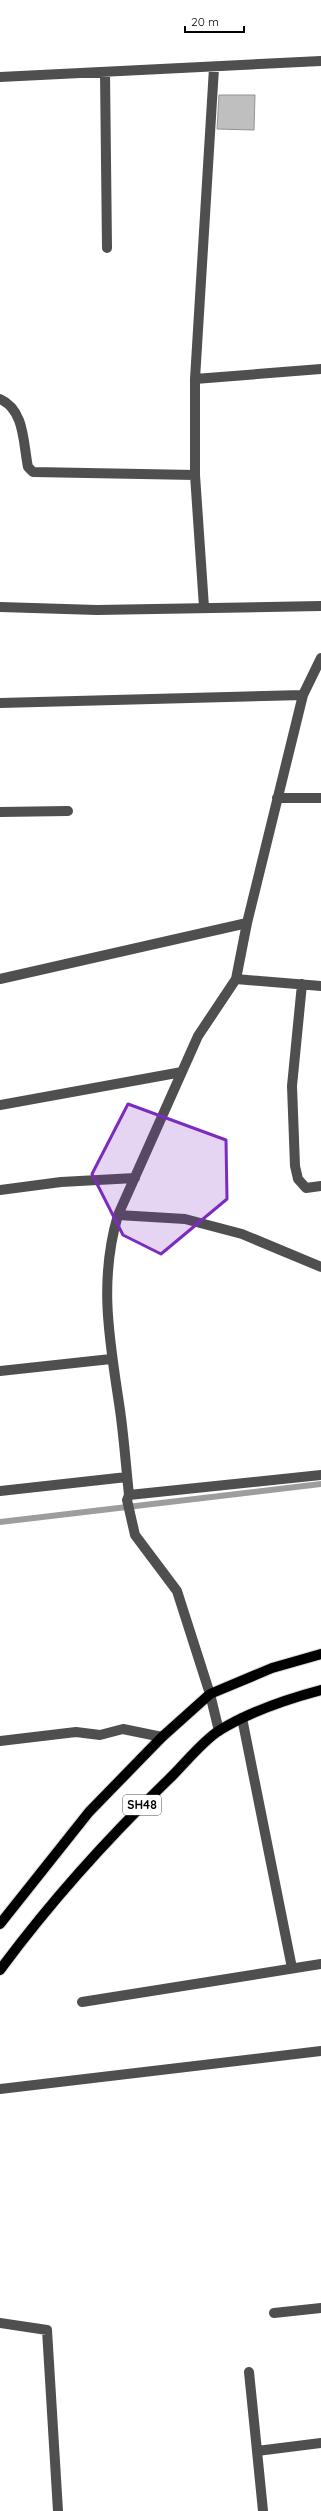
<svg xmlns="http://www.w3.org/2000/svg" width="321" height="2511" font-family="Quicksand,sans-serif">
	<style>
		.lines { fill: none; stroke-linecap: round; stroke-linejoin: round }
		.stream { stroke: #9d9d9d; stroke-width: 6 }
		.building { fill: #bfbfbf; stroke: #939393 }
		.major-casing { stroke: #dbdbdb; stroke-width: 12 }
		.minor { stroke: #4f4f4f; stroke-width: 10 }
		.major { stroke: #000; stroke-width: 10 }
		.marked { fill: #7b2cbf; fill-opacity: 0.2; stroke: #7b2cbf; stroke-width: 3; stroke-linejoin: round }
		.labels { text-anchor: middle; stroke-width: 4; stroke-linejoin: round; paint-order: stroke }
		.shield { fill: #fff; stroke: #4c4c4c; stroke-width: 1 }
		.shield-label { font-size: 12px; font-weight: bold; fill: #000 }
	</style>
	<rect width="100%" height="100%" fill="#fff"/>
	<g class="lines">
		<path class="stream" d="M0 1522 321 1484"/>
	</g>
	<path class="building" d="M219 95H255L254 130 217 129Z"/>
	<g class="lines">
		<g class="major-casing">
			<path id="major" d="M0 1924 89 1812 162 1737 210 1694 272 1668 321 1654
				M0 1970C51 1901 106 1840 168 1780 184 1765 202 1741 220 1730 251 1711 287 1699 321 1690"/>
		</g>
		<path class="minor" d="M214 68 195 379 321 369
			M105 73 107 248
			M0 77 321 61
			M195 379V475L204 607
			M0 399C25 410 23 443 28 467L33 472 195 475
			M0 607 97 610 321 606
			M0 703 303 695
			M277 798H321
			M0 812 68 811
			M0 979 247 923
			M236 979 321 986
			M302 984 292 1086 295 1166 298 1179 306 1188 321 1186
			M0 1105 182 1072
			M0 1190 61 1182 135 1178
			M118 1215 185 1219 242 1234 321 1267
			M0 1371 111 1359
			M0 1491 127 1477
			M129 1495 321 1475
			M242 1718 292 1968
			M219 1731 210 1694 177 1591 135 1535 127 1500 129 1495C126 1467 124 1438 120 1410 110 1342 98 1283 118 1215L198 1036 236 979 247 923 303 695 321 658
			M0 1741 76 1732 100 1735 123 1729 162 1737
			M82 2002 321 1964
			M0 2089 321 2051
			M274 2313 321 2308
			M0 2323 47 2330 58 2511
			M249 2372 257 2451
			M263 2511 257 2451 321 2443"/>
		<use href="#major" class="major"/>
	</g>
	<path class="marked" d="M128 1104 226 1140 227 1199 161 1254 123 1235 92 1174Z"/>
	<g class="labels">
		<rect class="shield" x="123" y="1795" width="38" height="20" rx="3"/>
		<g class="shield-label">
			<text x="142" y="1809">SH48</text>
		</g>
	</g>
	<path d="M185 26v6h59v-6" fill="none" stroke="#000000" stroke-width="2"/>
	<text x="191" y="26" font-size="12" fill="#000000" stroke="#ffffff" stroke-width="3" paint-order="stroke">20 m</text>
</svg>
